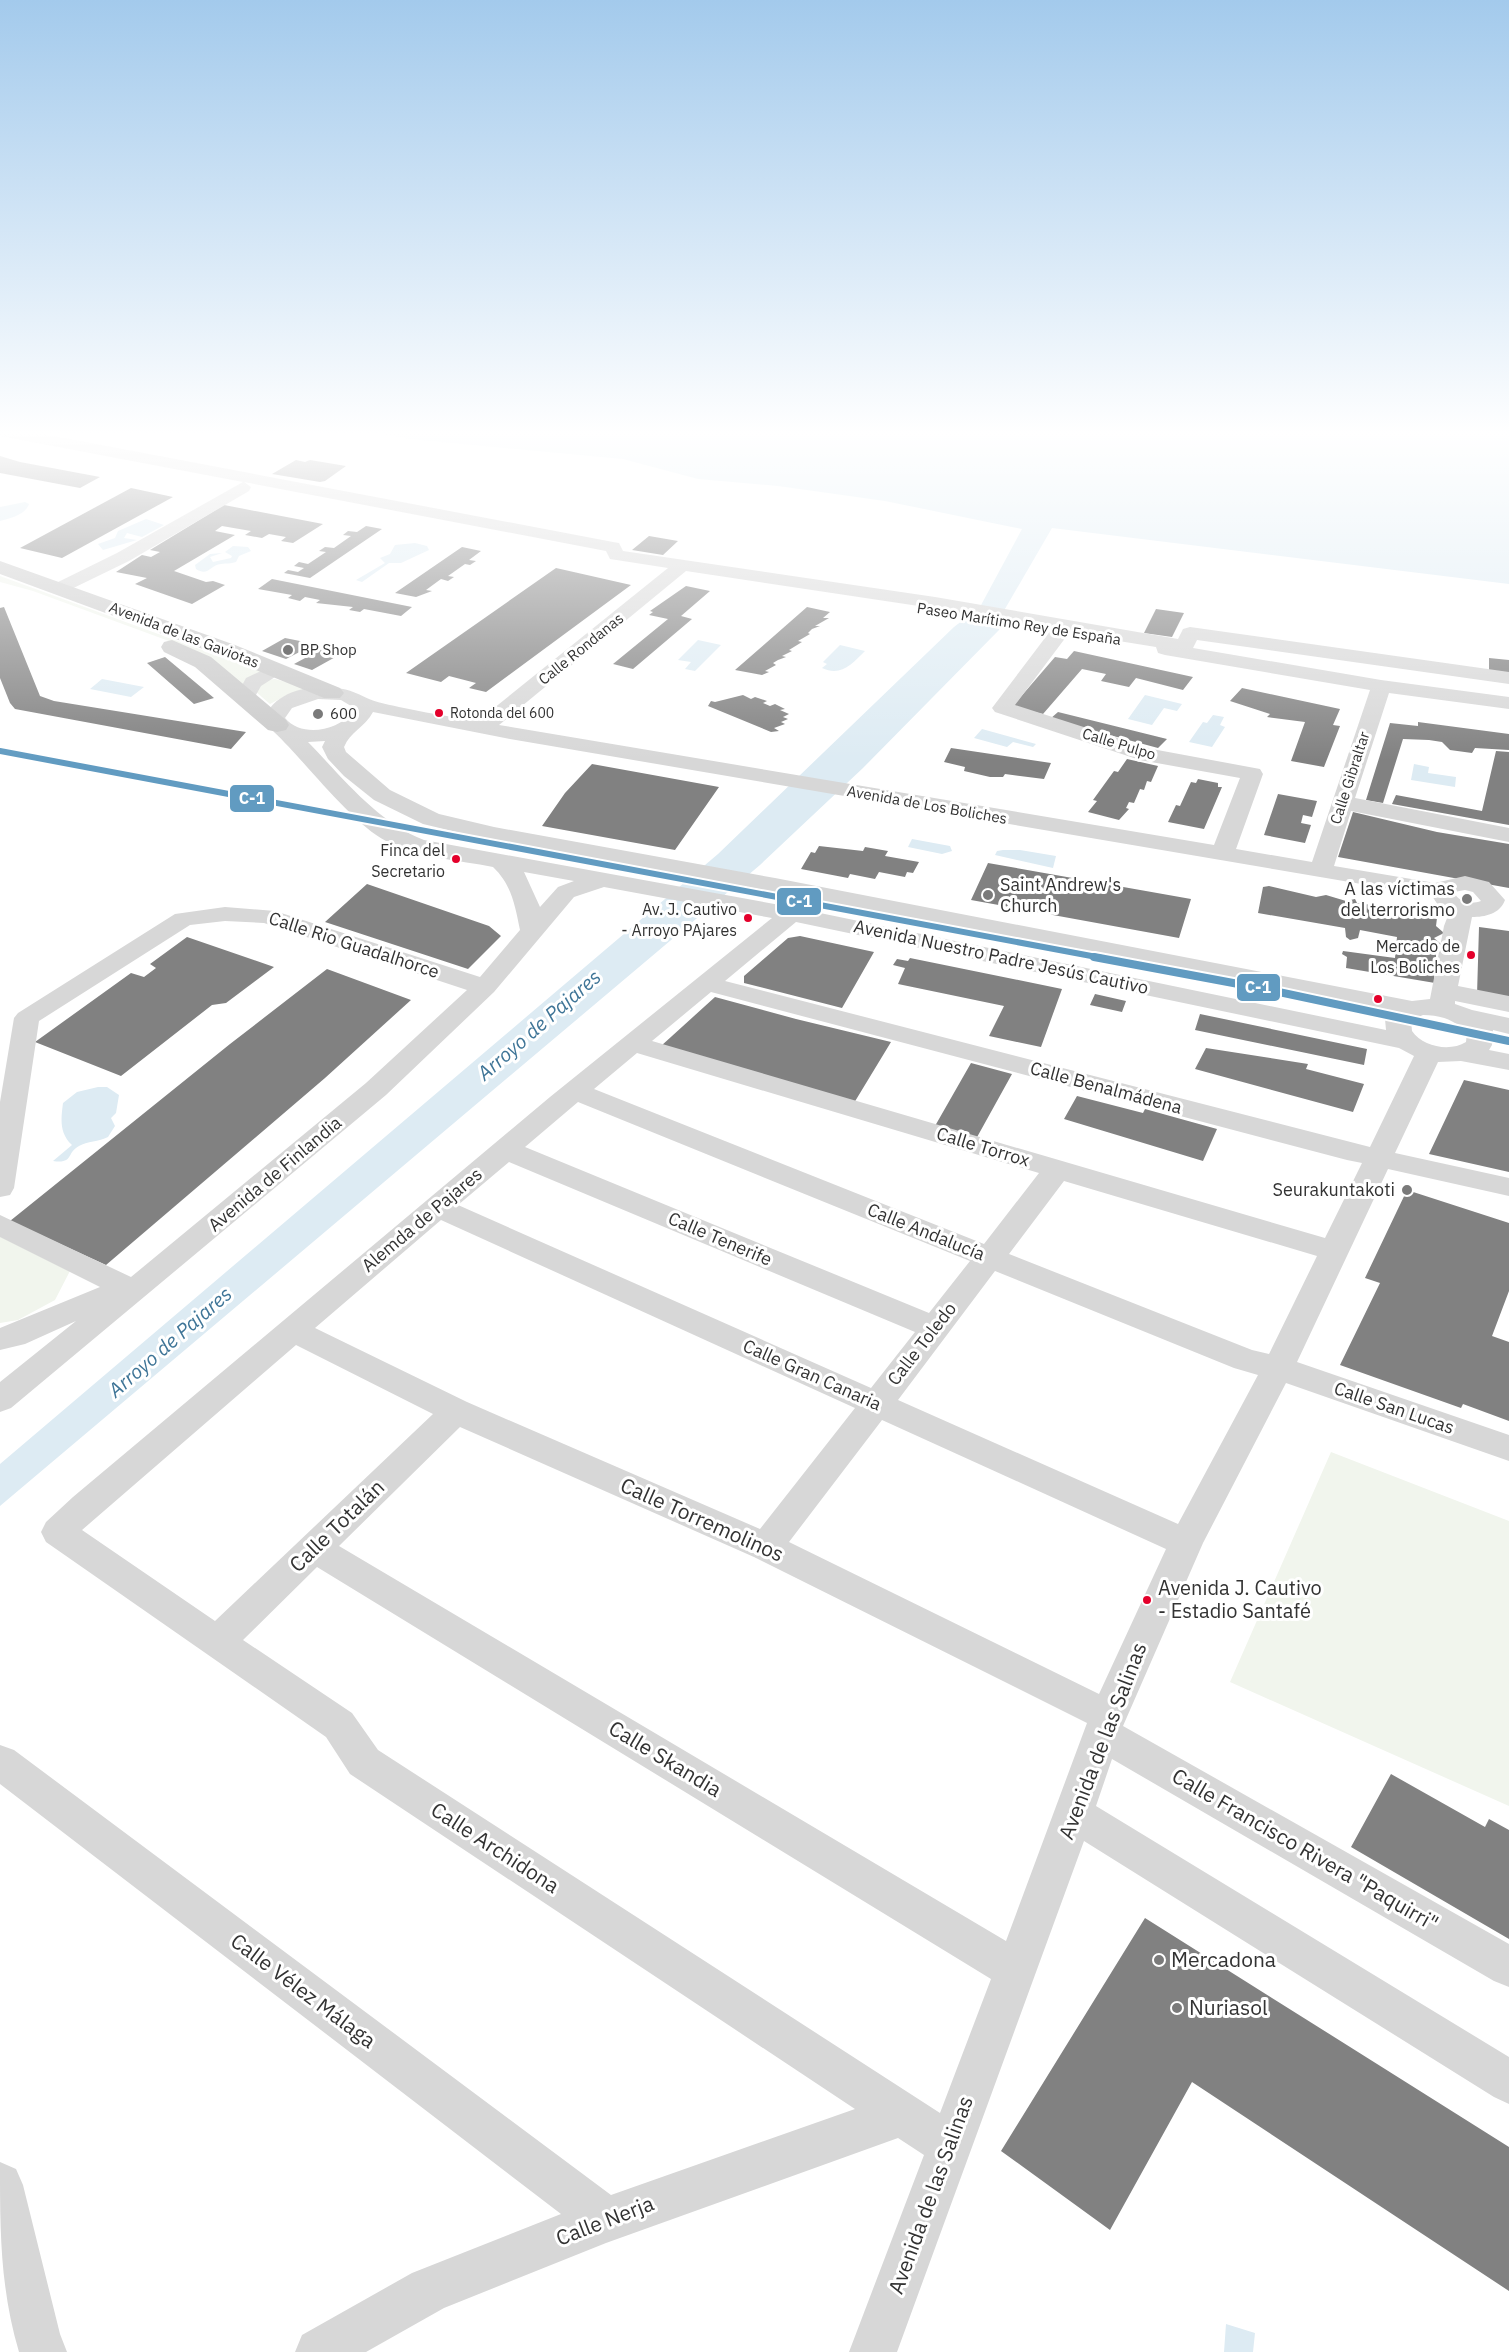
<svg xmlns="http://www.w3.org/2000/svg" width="1509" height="2352" font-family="'IBM Plex Sans',sans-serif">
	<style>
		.green { fill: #f1f5ed }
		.water { fill: #ddebf3 }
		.building { fill: #818181 }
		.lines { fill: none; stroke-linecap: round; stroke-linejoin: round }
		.street { fill: #d7d7d7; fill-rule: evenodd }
		.primary { fill: #cacaca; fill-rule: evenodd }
		.rail-1-far1-casing { stroke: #fff; stroke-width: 10 }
		.rail-1-casing { stroke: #fff; stroke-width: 12 }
		.rail-1-far1 { stroke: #619bc1; stroke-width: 6 }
		.rail-1 { stroke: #619bc1; stroke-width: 8 }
		.poi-dot { fill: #7a7a7a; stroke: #fff; stroke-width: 2 }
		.bus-dot { fill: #e4002b; stroke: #fff; stroke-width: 2 }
		.labels { text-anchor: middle; stroke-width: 6; stroke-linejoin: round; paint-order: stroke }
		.far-bus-label { font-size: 14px; fill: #333; stroke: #fff; text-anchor: start }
		.far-street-label { font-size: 15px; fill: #333; stroke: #fff }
		.far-poi-label { font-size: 15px; fill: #333; stroke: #fff; text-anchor: start }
		.bus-label { font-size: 16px; fill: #333; stroke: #fff; text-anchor: end }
		.poi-label { font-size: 18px; fill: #333; stroke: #fff; text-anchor: end }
		.street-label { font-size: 18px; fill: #333; stroke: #fff }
		.water-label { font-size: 20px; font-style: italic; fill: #3f7597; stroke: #fff }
		.near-bus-label { font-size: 20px; fill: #333; stroke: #fff; text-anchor: start }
		.near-street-label { font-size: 21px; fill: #333; stroke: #fff }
		.near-poi-label { font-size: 21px; fill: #333; stroke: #fff; text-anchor: start }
		.line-badge { stroke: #fff; stroke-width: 2 }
		.badge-label { font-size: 16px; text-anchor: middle; font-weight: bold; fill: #fff }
	</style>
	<rect width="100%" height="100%" fill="#fff"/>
	<path class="green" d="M0 576 262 672 240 687 196 651 33 591 0 582Z
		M275 679 312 689 289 694 270 704 255 691 266 680Z
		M0 1233 71 1269 55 1300 18 1320 0 1323Z
		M1331 1452 1509 1521V1806L1230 1682Z"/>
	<path class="water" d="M359 430H1509V584L1052 528 1002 614 999 630 863 768 760 865 0 1506V1464L718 854 954 627 980 607 1022 529 885 501 778 486 698 479 623 459 410 439Z
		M25 502 29 504C25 515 11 518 0 521V507Z
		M146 519 164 525 142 537 127 533 124 538 137 540 103 550 98 544 115 538 118 531Z
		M415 543 427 546 429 550 401 563H389L362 582 356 580 385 563 380 558 390 554 395 545Z
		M233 546 248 547 251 551 239 556 236 562C230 564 227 563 221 564 210 565 208 577 196 569L195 565 210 554 222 553 210 557 213 562 231 558 232 556 225 552Z
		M698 640 721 645 695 671 685 669 691 662 678 660Z
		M840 645 865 651C852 664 841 677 822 668L827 664 823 662Z
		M102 679 144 687 131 697 90 689Z
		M1145 695 1182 704 1177 711 1164 708 1152 725 1128 719Z
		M1213 715 1224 717 1220 725 1225 727 1212 747 1189 742 1203 722 1207 723Z
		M982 729 1036 744 1033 747 1013 742 1007 747 974 738Z
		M1414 764 1429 767 1428 773 1456 777 1455 787 1411 780Z
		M912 839 950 846 952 851 942 854 908 847Z
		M1003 850H1020L1056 856 1053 868 995 855 997 851Z
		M98 1087H107L119 1095 116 1113 111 1118 115 1126 108 1137C99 1142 87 1141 79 1146 66 1153 74 1164 53 1161L72 1145C59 1133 61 1119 63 1103L77 1092Z
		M1226 2324 1255 2333 1253 2352H1224Z"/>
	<path class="building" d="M0 456 20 462 100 477 80 488 0 473Z
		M296 460 305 462 310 460 346 466 325 481 320 482 272 474Z
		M131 488 173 497 62 558 20 548Z
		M224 505 323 524 293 543 281 541 286 537 269 534 262 538 245 535 251 531 222 526 215 531 235 535 174 571 206 582 213 581 225 585 192 604 135 584 147 578 116 572 142 555 151 557 160 552 150 550Z
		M366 526 382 529 310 578 284 573 288 570 298 572 304 568 294 566 299 562 308 564 326 552 319 551 325 547 334 548 351 536 343 535 348 531 357 532Z
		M649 536 678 541 663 555 632 550Z
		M462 547 481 551 469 560 476 561 470 565 465 564 448 576 454 577 448 581 441 579 426 590 432 591 416 597 395 593Z
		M556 568 631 585 486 692 469 688 476 683 449 676 441 682 406 673Z
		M272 579 412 607 401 616 364 609 360 612 349 610 353 607 316 603 320 600 305 597 300 601 288 598 292 595 258 589Z
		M686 586 710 591 681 616 692 619 633 669 613 664 668 619 649 615 653 612 650 611Z
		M4 607 40 696 54 701 246 732 231 749 15 709 10 703 0 678V608Z
		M807 607 830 612 823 618H829L815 626H820L812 629 808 633 810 634 798 641 802 642 789 650 792 651 782 656 786 657 778 660 773 663 776 665 765 671 769 672 762 675 735 670Z
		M1156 609 1184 613 1172 637 1144 633Z
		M285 638 315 644 286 659 262 651Z
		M331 644 348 650 312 670 294 664Z
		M1074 651 1193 677 1183 690 1136 678 1129 687 1101 681 1106 674 1082 669 1043 714 1012 707 1055 657 1067 659Z
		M165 657 214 698 194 704 147 663Z
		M1489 658 1509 660V674L1489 671Z
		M1242 688 1340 709 1333 725 1340 726 1324 767 1291 761 1305 722 1267 717 1270 714 1230 701Z
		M743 695 751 699 755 697 767 701 763 703 770 706 775 704 785 709 780 710 789 714 783 717 788 719 781 722 785 724 774 728 779 731 771 732 708 706 711 701 715 702Z
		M1058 712 1167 739 1158 748 1050 719Z
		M1418 722 1509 734V750L1475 748 1472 753 1450 750 1442 742 1429 740 1403 739 1383 803 1366 800 1390 723 1418 726Z
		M951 748 1051 763 1044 779 1005 774 1003 777H990L964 771 965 767 944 762Z
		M1496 751 1509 752V825L1392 804 1396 795 1482 811Z
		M1127 759 1158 766 1151 782 1147 781 1144 790 1140 789 1134 803 1129 802 1126 808 1129 809 1119 820 1088 812 1097 801 1093 800 1114 771 1118 772Z
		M592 764 719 787 675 850 542 826 565 793Z
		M1198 779 1218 783V787H1222L1204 829 1168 822 1176 805 1180 806 1191 782 1196 783Z
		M1278 794 1317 801 1312 817 1303 815 1301 823 1311 825 1305 843 1264 835Z
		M1353 812 1437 832 1509 844V888L1338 857Z
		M819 846 863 851 865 847 888 851 885 856 919 862 913 873 907 872 905 877 879 872 875 879 850 874 848 878 801 869 811 852 815 853Z
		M988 863 1191 899 1179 938 971 900Z
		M367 884 489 926 501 936 468 969 325 922Z
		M1269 886 1316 897 1326 895 1346 901 1355 899 1357 903 1371 905 1373 903 1395 909 1405 908 1437 918 1436 926 1444 933 1434 938 1442 945V949L1436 951V966L1442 968 1441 971H1435L1434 978 1438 980 1435 983 1346 968 1347 957 1342 954 1343 951 1395 958 1397 937 1360 930 1358 938 1350 940 1346 937 1345 928 1258 913 1263 887Z
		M1479 927 1509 931V1000L1477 995Z
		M800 936 874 952 842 1008 744 983V976L788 938Z
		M187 937 274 967 226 1003 212 1005 121 1076 35 1042 131 973 144 977 156 968 150 964Z
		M910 958 1062 989 1041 1047 989 1036 1004 1006 898 984 905 968 893 965 897 959 908 961Z
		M327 969 411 1000 325 1078 106 1265 10 1221 230 1044Z
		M1095 994 1126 1001 1122 1012 1090 1005Z
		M715 997 796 1019 891 1042 854 1103 661 1046Z
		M1200 1014 1367 1049 1364 1065 1195 1030Z
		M1206 1048 1308 1064 1306 1069 1364 1084 1353 1112 1195 1069Z
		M971 1063 1012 1074 976 1139 935 1126Z
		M1464 1080 1509 1090V1172L1429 1154Z
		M1077 1096 1143 1113 1145 1109 1217 1129 1203 1161 1064 1119Z
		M1407 1190 1509 1223V1291L1492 1336 1509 1342V1421L1463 1404 1461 1408 1340 1365 1380 1283 1365 1278Z
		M1391 1774 1485 1827 1489 1819 1509 1830V1939L1351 1847Z
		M1145 1918 1509 2147V2291L1192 2082 1110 2230 1001 2151Z"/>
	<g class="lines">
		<path class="street" d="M0 430H22L613 542 619 543 623 551 935 597 1178 639 1183 629 1190 627 1509 672V684L1197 640 1193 648 1381 680 1509 697V709L1389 693 1355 798 1509 828V842L1351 811 1334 866 1435 883 1465 876 1489 882 1505 900C1500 914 1485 917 1472 917L1458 986 1509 996V1012L1455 1001V1004L1472 1010 1509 1018V1034L1493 1030 1492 1045 1489 1050 1509 1054V1070L1461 1061 1438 1062 1395 1153 1509 1178V1196L1388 1169 1297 1362 1509 1435V1461L1286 1383 1203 1543 1123 1726 1509 1944V1987L1494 1981 1112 1759 1096 1806 1509 2057V2104L1494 2097 1084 1841 897 2352H849L924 2155 898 2138 606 2243 444 2308 366 2352H295L302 2335 412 2273 561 2214 0 1784V1745L14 1750 611 2195 855 2109 350 1774 326 1737 46 1542 41 1532 46 1522 73 1497 550 1097 772 918 604 887 574 897 494 992 386 1095 11 1408 0 1412V1382L76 1321 25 1344 0 1350V1328L100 1287 0 1237V1215L131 1277 366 1083 467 990 264 923 225 921 190 925 39 1021 14 1188 10 1195 0 1197V1102L14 1018 18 1013 175 914 225 907 275 911 480 977 520 930C515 906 512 885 493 867 459 860 418 858 386 841 351 823 305 761 274 732L264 719C275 689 315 683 343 689 353 691 360 695 369 699 381 704 396 706 409 709 432 714 455 717 478 721L668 568 610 559 606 551 244 482 251 487 249 491 129 561 59 595 50 589 52 585 117 553 243 482 0 436ZM686 571 932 608 1051 630 992 708 995 712 1140 760 1240 778 1214 845 499 725ZM1069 633 1156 647 1158 653 1165 655 1370 690 1312 862 1236 849 1263 774 1260 769 1152 749 1015 705ZM318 699 341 700 351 706 353 712C337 731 302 738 285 718L292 708ZM373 712 510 739 1432 896 1440 908 1449 913 1444 926 1430 999 1412 1001 775 878 494 827 439 814 390 790 346 752 344 747C350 732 365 727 373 712ZM325 741 322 747 328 759 344 776 374 800 423 824 494 841 775 892 1390 1012 1385 1019 1386 1030 791 907 424 840C377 822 343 778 308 742ZM524 872 574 881 558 887 540 907ZM1465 890 1473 892 1481 901C1471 905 1458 902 1454 892ZM796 922 1399 1048 1414 1056 1370 1147 725 981ZM711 992 1347 1160 1362 1163 1325 1238 652 1041ZM1423 1015C1441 1015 1454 1020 1467 1032L1466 1042C1450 1052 1423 1047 1412 1031L1411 1020ZM637 1053 1039 1173 984 1244 594 1089ZM578 1102 970 1261 929 1313 525 1147ZM509 1162 915 1332 871 1388 458 1205ZM1064 1181 1317 1256 1269 1354 1252 1350 1009 1254ZM441 1220 855 1408 760 1529 467 1402 315 1328ZM995 1271 1234 1368 1258 1375 1178 1524 898 1400ZM296 1345 433 1414 215 1621 82 1530ZM882 1420 1166 1549 1099 1694 789 1542ZM460 1427 754 1557 1087 1723 1006 1941 339 1546ZM317 1567 991 1979 940 2113 378 1750 352 1713 243 1640Z
			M276 664 283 666 286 670 261 686 252 702H238L235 698 246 678Z
			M0 2162 16 2169 23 2185 60 2334 67 2352H19C0 2288 0 2230 0 2162Z"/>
		<path class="primary" d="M0 561 235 645 340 688 344 693 340 698H324L219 655 0 574Z
			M172 640 211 657 286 720 289 725 286 730 277 732 268 730 195 667 164 652 161 647 164 642Z"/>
		<g class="rail-1-far1-casing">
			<path id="rail-1-far1" d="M0 751 1102 958"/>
		</g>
		<g class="rail-1-casing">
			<path id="rail-1" d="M1094 957 1260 988 1509 1041"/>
		</g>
		<use href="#rail-1-far1" class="rail-1-far1"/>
		<use href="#rail-1" class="rail-1"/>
	</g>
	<linearGradient id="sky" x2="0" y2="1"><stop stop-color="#a3caec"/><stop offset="0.57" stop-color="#fff"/><stop offset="1" stop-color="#fff" stop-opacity="0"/></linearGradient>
	<rect width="1509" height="760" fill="url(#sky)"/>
	<g class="poi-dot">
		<circle cx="288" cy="650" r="6"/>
		<circle cx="318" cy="714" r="6"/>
		<circle cx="988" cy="895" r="6"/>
		<circle cx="1467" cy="899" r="6"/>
		<circle cx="1407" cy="1190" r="6"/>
		<circle cx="1159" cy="1960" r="6"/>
		<circle cx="1177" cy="2008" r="6"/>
	</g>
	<g class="bus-dot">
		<circle cx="439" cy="713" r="5"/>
		<circle cx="456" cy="859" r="5"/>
		<circle cx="748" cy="918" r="5"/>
		<circle cx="1471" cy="955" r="5"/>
		<circle cx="1378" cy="999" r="5"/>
		<circle cx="1147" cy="1600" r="5"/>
	</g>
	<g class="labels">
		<g class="far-bus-label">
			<text x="450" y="718">Rotonda del 600</text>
		</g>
		<g class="far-street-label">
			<text transform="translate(1019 624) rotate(9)" y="5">Paseo Marítimo Rey de España</text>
			<text transform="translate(184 635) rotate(21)" y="5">Avenida de las Gaviotas</text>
			<text transform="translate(581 649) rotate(-39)" y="5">Calle Rondanas</text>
			<text transform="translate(1119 744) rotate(17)" y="5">Calle Pulpo</text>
			<text transform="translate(1350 778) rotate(-72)" y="5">Calle Gibraltar</text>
			<text transform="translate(927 805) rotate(10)" y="5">Avenida de Los Boliches</text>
		</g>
		<g class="far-poi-label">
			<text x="300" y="655">BP Shop</text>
			<text x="330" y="719">600</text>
		</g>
		<g class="bus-label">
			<text x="445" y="856">Finca del<tspan x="445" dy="21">Secretario</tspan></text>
			<text x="737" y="915">Av. J. Cautivo<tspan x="737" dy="21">- Arroyo PAjares</tspan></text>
			<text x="1460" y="952">Mercado de<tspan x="1460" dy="21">Los Boliches</tspan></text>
		</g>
		<g class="poi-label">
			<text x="1000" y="891" text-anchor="start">Saint Andrew's<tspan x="1000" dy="21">Church</tspan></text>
			<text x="1455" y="895">A las víctimas<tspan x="1455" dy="21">del terrorismo</tspan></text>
			<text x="1395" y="1196">Seurakuntakoti</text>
		</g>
		<g class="street-label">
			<text transform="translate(354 945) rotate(18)" y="6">Calle Rio Guadalhorce</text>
			<text transform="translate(1001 957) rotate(12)" y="6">Avenida Nuestro Padre Jesús Cautivo</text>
			<text transform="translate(1106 1088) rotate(15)" y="6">Calle Benalmádena</text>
			<text transform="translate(983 1147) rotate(17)" y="6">Calle Torrox</text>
			<text transform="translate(275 1174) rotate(-40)" y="6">Avenida de Finlandia</text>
			<text transform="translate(422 1220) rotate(-40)" y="6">Alemda de Pajares</text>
			<text transform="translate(926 1232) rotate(22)" y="6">Calle Andalucía</text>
			<text transform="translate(720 1239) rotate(23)" y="6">Calle Tenerife</text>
			<text transform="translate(922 1344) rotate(-52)" y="6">Calle Toledo</text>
			<text transform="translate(812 1375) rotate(24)" y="6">Calle Gran Canaria</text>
			<text transform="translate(1394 1408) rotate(19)" y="6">Calle San Lucas</text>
		</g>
		<g class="water-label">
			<text transform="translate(539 1025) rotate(-41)" y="7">Arroyo de Pajares</text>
			<text transform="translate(170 1342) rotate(-41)" y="7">Arroyo de Pajares</text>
		</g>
		<g class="near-bus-label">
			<text x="1158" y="1595">Avenida J. Cautivo<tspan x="1158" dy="23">- Estadio Santafé</tspan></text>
		</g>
		<g class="near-street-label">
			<text transform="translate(702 1520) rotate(24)" y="7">Calle Torremolinos</text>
			<text transform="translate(337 1526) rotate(-44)" y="7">Calle Totalán</text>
			<text transform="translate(1103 1741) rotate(-69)" y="7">Avenida de las Salinas</text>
			<text transform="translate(665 1759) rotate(31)" y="7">Calle Skandia</text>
			<text transform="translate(495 1848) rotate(33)" y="7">Calle Archidona</text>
			<text transform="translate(1305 1850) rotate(30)" y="7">Calle Francisco Rivera "Paquirri"</text>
			<text transform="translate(303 1991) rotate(37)" y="7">Calle Vélez Málaga</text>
			<text transform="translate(931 2195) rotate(-70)" y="7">Avenida de las Salinas</text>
			<text transform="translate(605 2221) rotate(-21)" y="7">Calle Nerja</text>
		</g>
		<g class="near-poi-label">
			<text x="1171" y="1967">Mercadona</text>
			<text x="1189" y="2015">Nuriasol</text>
		</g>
	</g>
	<g class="line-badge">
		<rect x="229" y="784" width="46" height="29" rx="6" fill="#619bc1"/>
		<rect x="776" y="887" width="46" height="29" rx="6" fill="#619bc1"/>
		<rect x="1236" y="973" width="45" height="29" rx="6" fill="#619bc1"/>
	</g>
	<g class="badge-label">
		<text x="252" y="804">C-1</text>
		<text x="799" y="907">C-1</text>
		<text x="1258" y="993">C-1</text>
	</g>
</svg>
